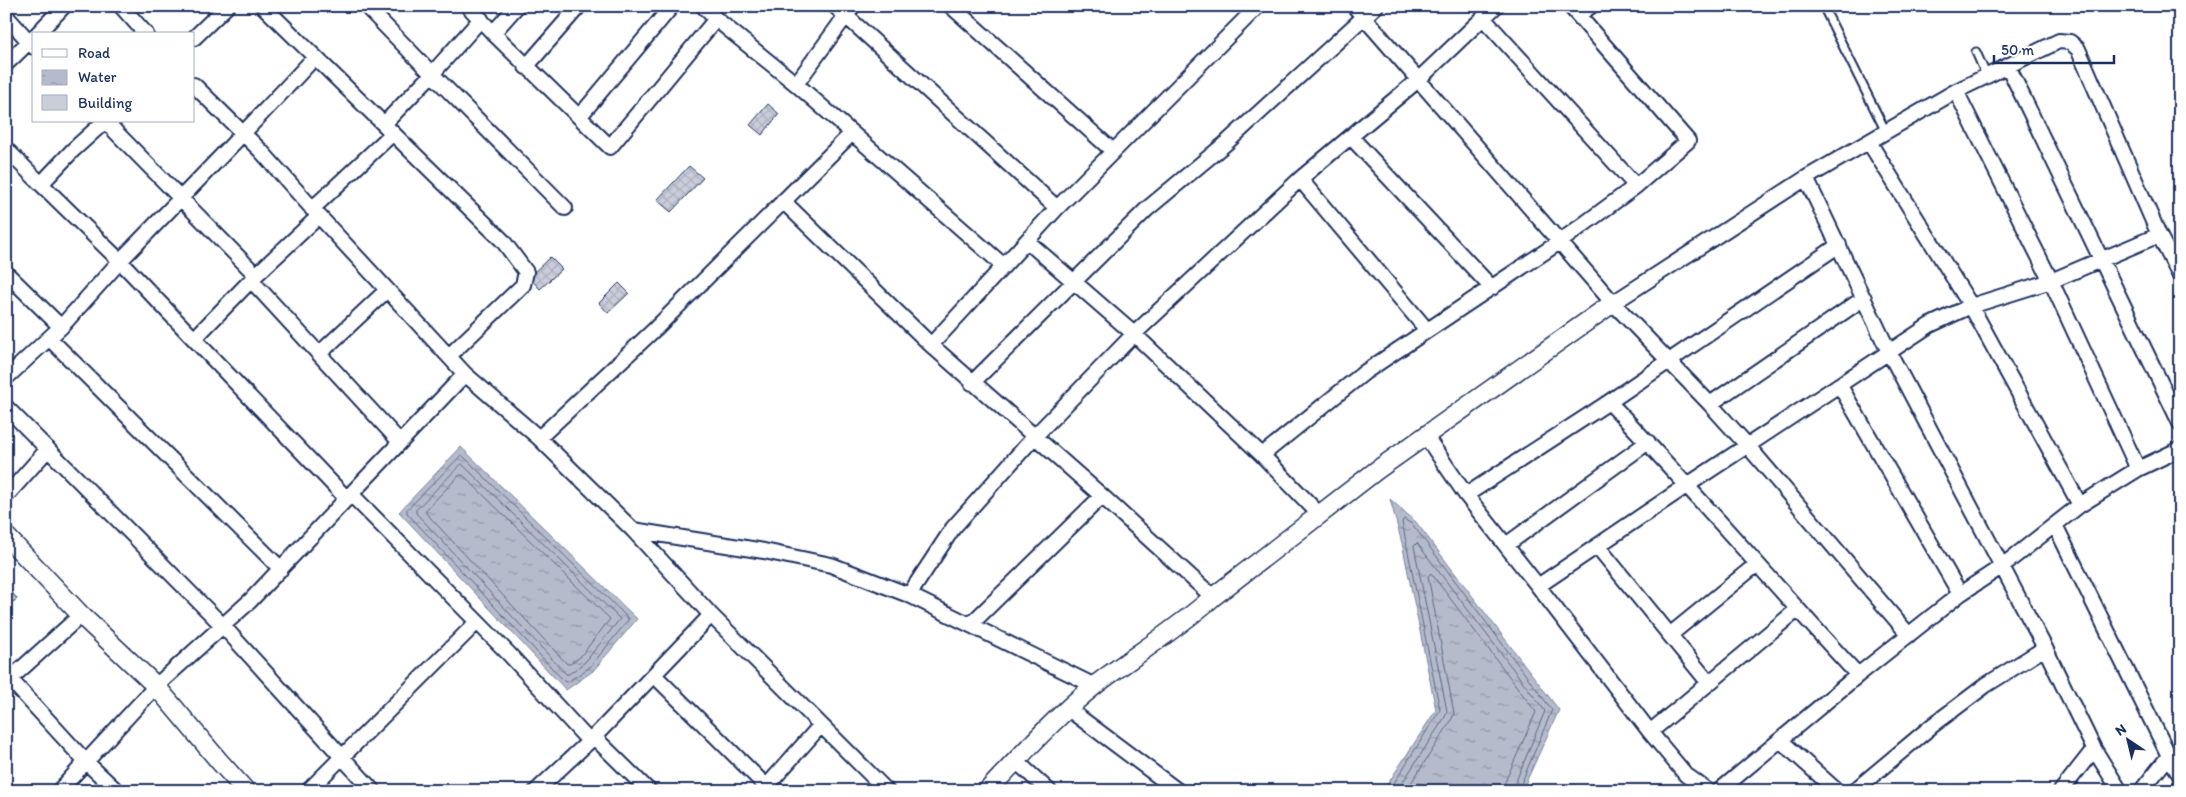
<svg xmlns="http://www.w3.org/2000/svg" width="2186" height="797" font-family="Itim,sans-serif">
	<style>
		.water { fill: url(#water-ripples); stroke: #77839f }
		.lines { fill: none; stroke-linecap: round; stroke-linejoin: round }
		.shore { stroke: #596789; stroke-width: 1 }
		.building { fill: url(#building-cross-hatch); stroke: #1b2f5e }
		.service-casing { stroke: #1b2f5e; stroke-width: 11 }
		.minor-casing { stroke: #1b2f5e; stroke-width: 18 }
		.tertiary-casing { stroke: #1b2f5e; stroke-width: 21 }
		.service { stroke: #fff; stroke-width: 7 }
		.minor { stroke: #fff; stroke-width: 14 }
		.tertiary { stroke: #fff; stroke-width: 18 }
	</style>
	<defs>
		<pattern id="water-ripples" width="26" height="14" patternUnits="userSpaceOnUse" patternTransform="scale(1.25)"><rect width="26" height="14" fill="#b5bbca"/><path d="M2 4q2-2 4 0t4 0M15 11q2-2 4 0t4 0" fill="none" stroke="#9298a7"/></pattern>
		<pattern id="building-cross-hatch" width="8" height="8" patternUnits="userSpaceOnUse" patternTransform="scale(1.25)"><rect width="8" height="8" fill="#caceda"/><path d="M0 0l8 8M0 8l8-8" fill="none" stroke="#adb1be"/></pattern>
	</defs>
	<rect width="100%" height="100%" fill="#fff"/>
	<filter id="ink" filterUnits="userSpaceOnUse"><feTurbulence type="fractalNoise" baseFrequency=".02" numOctaves="2"/><feDisplacementMap in="SourceGraphic" scale="10" xChannelSelector="R" yChannelSelector="G"/><feConvolveMatrix kernelMatrix="1 2 1 2 8 2 1 2 1" color-interpolation-filters="sRGB"/></filter>
	<g filter="url(#ink)">
		<path class="water" d="M461 447 637 619 593 671 566 690 399 512Z
			M1390 499 1416 522 1559 710 1522 791H1383L1436 710 1402 543Z"/>
		<g class="lines">
			<path class="shore" d="M462 455 629 619 590 667 568 682H565L407 513V510Z
				M462 464 620 619 585 662 569 674H566L416 513V510Z
				M460 475H463L610 619 580 657 570 664H567L426 513V510Z
				M1389 791 1440 710 1402 522 1404 519 1413 525 1552 710 1518 791
				M1397 791 1445 717 1447 711 1414 546 1417 543 1545 711 1512 791
				M1406 791 1451 721 1454 713 1428 576 1431 573 1536 712 1505 782 1504 791"/>
		</g>
		<path class="building" d="M768 104 779 114 762 135 750 125Z
			M689 166 703 178 671 212 657 200Z
			M550 257 562 269 540 289 529 277Z
			M619 283 629 293 608 313 599 303Z
			M8 587 17 599 6 607V588Z"/>
		<g class="lines">
			<g class="service-casing">
				<path id="service" d="M1823 6 1886 132
					M1976 52 1987 77"/>
			</g>
			<g class="minor-casing">
				<path id="minor" d="M121 6 146 34
					M263 6 503 241 526 272 523 285 449 356
					M366 6 432 74 481 19
					M468 6 493 33 517 6
					M835 6 1057 208
					M951 6 1113 151
					M1354 6 1613 303 1710 404 1747 445 1909 635
					M1570 6 1688 141 1636 186
					M1578 15 1591 6
					M6 16 34 47
					M1483 18 1496 6
					M716 19 796 84 1004 266
					M493 33 610 147 716 19 703 6
					M37 34 64 6
					M194 38 227 6
					M315 57C251 126 186 193 120 261L41 184 73 150 105 121 256 275 194 339 347 499
					M6 64 34 37
					M2008 66 2180 423
					M526 67 579 6
					M796 84 853 6
					M194 85 261 151 319 216 256 275
					M1956 91 2051 281 2138 469
					M580 116 672 6
					M384 124 432 74 565 208
					M1351 137 1492 288
					M1869 142 1971 306 2080 505
					M6 149 41 184
					M1806 178 1889 352 2045 648 1986 685 1933 725 1854 791
					M1300 179 1427 330
					M783 201 931 345
					M312 209 393 133
					M319 216 465 374
					M1027 241 1134 334 1262 455 1319 514
					M6 273 61 327
					M251 280 400 442
					M1613 303 1806 178 1956 91 2059 41 2070 42 2078 49 2159 235 2180 276
					M49 338 281 569
					M319 354 387 290
					M6 378 61 327 120 261 194 339
					M972 383 1147 209 1225 144 1376 6
					M1840 386 1960 594
					M1609 402 1839 245
					M1710 404 1864 298
					M6 407 223 626 373 791
					M1425 435 1466 495 1538 586 1686 486 1930 325 1971 306 2051 281 2159 235
					M539 438 465 374 351 494 509 654 589 741
					M1466 495 1609 402C1694 490 1774 585 1858 675
					M6 496 48 449
					M2055 525 2169 756
					M633 530 539 438 655 329 852 133
					M1506 545 1648 442
					M1598 547 1709 683
					M1538 586 1650 732 1686 775 1708 791
					M1213 597 1102 496 931 345 1057 208 1258 6
					M711 615 633 530 764 551 831 565 909 595
					M971 624 1102 496
					M1671 634 1757 564
					M2045 648 2094 749
					M6 675 10 679 81 615
					M654 675 771 791
					M6 682 10 679 86 762 117 791
					M1095 686 909 595 953 528 1034 437 1134 334 1300 179 1418 80 1483 18 1636 186 1561 241 1365 372 1262 455
					M1067 708 1178 791
					M1650 732 1797 610
					M594 737 649 791
					M1780 740 1837 791
					M1016 761 1049 791
					M767 786 821 725
					M59 791 156 686 250 601 351 494
					M308 791 477 622
					M536 791 594 737 711 615 887 791
					M1719 791 1858 675 1960 594 2001 567 2080 505 2138 469 2180 449
					M2061 791 2094 749 2120 791
					M2141 791 2169 756 2180 775"/>
			</g>
			<g class="tertiary-casing">
				<path id="tertiary" d="M6 536 81 615 156 686 219 761 246 791
					M987 791C1022 755 1055 717 1094 686 1133 656 1176 630 1213 597L1377 470 1613 303"/>
			</g>
			<use href="#service" class="service"/>
			<use href="#minor" class="minor"/>
			<use href="#tertiary" class="tertiary"/>
		</g>
	</g>
	<rect width="2186" height="797" fill="none" stroke="#fff" stroke-width="25"/>
	<rect x="12" y="12" width="2161" height="772" fill="none" stroke="#1b2f5e" stroke-width="2" filter="url(#ink)"/>
	<rect x="32" y="32" width="162" height="90" fill="#ffffff" stroke="#a4acbf"/>
	<rect x="42" y="49" width="25" height="8" fill="#ffffff" stroke="#a4acbf"/>
	<text x="78" y="58" font-size="15" fill="#1b2f5e">Road</text>
	<rect x="42" y="70" width="25" height="15" fill="url(#water-ripples)" stroke="#a4acbf"/>
	<text x="78" y="82" font-size="15" fill="#1b2f5e">Water</text>
	<rect x="42" y="95" width="25" height="15" fill="#caceda" stroke="#a4acbf"/>
	<text x="78" y="108" font-size="15" fill="#1b2f5e">Building</text>
	<g transform="translate(2128 740) rotate(325)" stroke="#ffffff" stroke-width="4" paint-order="stroke">
	<path d="M0-4L9 19L0 12L-9 19Z" fill="#1b2f5e"/>
	<text y="-8" font-size="14" font-weight="bold" text-anchor="middle" fill="#1b2f5e">N</text>
	</g>
	<path d="M1994 55v8h120v-8" fill="none" stroke="#1b2f5e" stroke-width="2.5"/>
	<text x="2001" y="55" font-size="15" fill="#1b2f5e" stroke="#ffffff" stroke-width="4" paint-order="stroke">50 m</text>
</svg>
